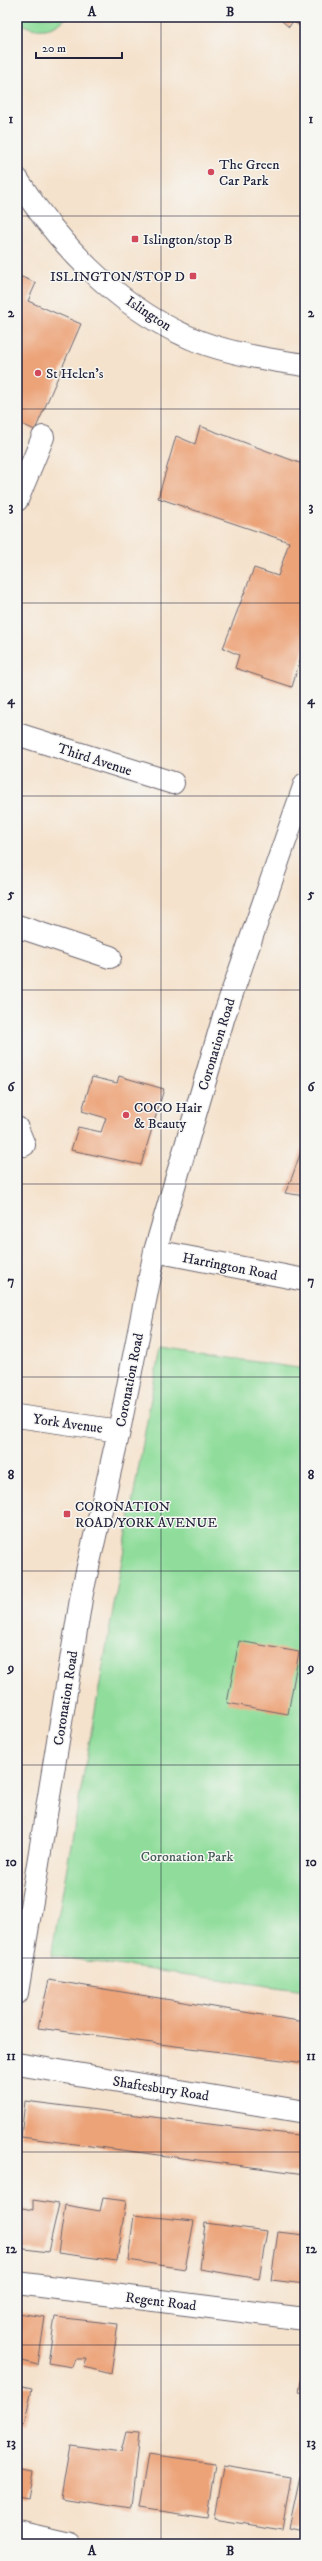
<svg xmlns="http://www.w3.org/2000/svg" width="322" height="2561" font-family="'IM FELL DW Pica',serif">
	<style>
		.green { fill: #90dd9b; stroke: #59806b }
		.building { fill: #eca378 }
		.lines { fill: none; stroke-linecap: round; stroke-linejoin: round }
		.street-casing { stroke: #6c656e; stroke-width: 24 }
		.secondary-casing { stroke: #6c656e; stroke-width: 24 }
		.street { stroke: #fff; stroke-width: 22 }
		.secondary { stroke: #fff; stroke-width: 22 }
		.grid { fill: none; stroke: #22223b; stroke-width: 1; stroke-opacity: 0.55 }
		.poi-dot { fill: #d1495b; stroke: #f6f6f2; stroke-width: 1.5 }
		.labels { text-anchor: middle; stroke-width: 3; stroke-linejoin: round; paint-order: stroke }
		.poi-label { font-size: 14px; fill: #22223b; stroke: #f6f6f2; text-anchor: start }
		.street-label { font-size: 14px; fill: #22223b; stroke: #f6f6f2 }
		.park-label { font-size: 14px; fill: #435a58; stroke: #f6f6f2 }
		.neatline { fill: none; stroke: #22223b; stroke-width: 1.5 }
		.grid-label { font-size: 13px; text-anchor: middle; font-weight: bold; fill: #22223b }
	</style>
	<rect width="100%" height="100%" fill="#f6f6f2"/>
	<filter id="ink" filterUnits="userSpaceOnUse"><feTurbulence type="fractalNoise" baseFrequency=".025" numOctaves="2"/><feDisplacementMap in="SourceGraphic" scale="8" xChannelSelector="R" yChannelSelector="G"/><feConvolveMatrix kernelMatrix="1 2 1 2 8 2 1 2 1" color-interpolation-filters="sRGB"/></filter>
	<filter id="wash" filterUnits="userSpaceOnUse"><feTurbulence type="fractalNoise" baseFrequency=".012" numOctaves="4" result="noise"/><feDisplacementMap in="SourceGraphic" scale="16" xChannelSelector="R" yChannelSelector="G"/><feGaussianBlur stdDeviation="0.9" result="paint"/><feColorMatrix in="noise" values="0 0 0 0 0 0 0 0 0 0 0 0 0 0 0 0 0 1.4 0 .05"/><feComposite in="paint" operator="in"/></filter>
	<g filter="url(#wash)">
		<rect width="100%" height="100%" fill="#f5e2cc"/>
		<path class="green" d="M17 17H67C53 31 37 33 20 23Z
			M160 1348 305 1369V1991L51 1956Z"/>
		<g id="blocks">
			<path class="building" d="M277 17H305V30L293 21 289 27Z
				M17 275 36 283 28 301 81 324 35 430 17 422Z
				M200 426 305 465V644L292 687 235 668 239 655 223 648 254 568 278 576 289 542 158 498 176 436 195 444Z
				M119 1076 164 1089 141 1165 71 1150 78 1127 101 1132 106 1118 82 1111 92 1077 117 1083Z
				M305 1140V1196L285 1193 292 1177Z
				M239 1641 299 1652 288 1714 227 1703Z
				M49 1980 305 2022V2063L38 2028Z
				M25 2101 305 2136V2174L21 2137Z
				M103 2198 126 2201 117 2261 58 2253 65 2205 100 2211Z
				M33 2200 59 2204 48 2252 17 2248V2207L33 2210Z
				M134 2215 194 2221 185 2269 128 2260Z
				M205 2223 267 2231 259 2279 200 2269Z
				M278 2232 305 2235V2284L271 2280Z
				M17 2313 45 2317 38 2365 17 2360Z
				M55 2317 118 2324 111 2374 84 2367 87 2359H75L72 2367 48 2363Z
				M304 2363H305V2394L299 2393Z
				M17 2385 32 2388 24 2425 17 2424Z
				M126 2432 139 2433 131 2509 61 2498 70 2445 121 2452Z
				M148 2454 215 2463 207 2518 139 2508Z
				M223 2466 291 2477 282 2530 214 2519Z
				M17 2468 33 2471 28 2498 17 2496Z
				M300 2477 305 2478V2532L289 2529Z"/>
		</g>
	</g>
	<g filter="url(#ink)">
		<use href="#blocks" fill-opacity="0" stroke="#6c656e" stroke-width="1"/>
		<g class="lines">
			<g class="street-casing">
				<path id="street" d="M17 500 43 437
					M17 734 173 783
					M17 926 110 957
					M17 1128 24 1145
					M155 1251 305 1280
					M17 1416 119 1431
					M17 1993 82 1593 119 1431 155 1251 224 1016 305 784
					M17 2064 305 2112
					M17 2283 305 2319
					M17 2532 70 2544"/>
			</g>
			<g class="secondary-casing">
				<path id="secondary" d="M17 179C57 242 115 304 184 335 219 352 267 360 305 365"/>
			</g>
			<use href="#street" class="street"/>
			<use href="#secondary" class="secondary"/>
		</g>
	</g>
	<path class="grid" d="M161 17V2544M17 216H305M17 409H305M17 603H305M17 796H305M17 990H305M17 1184H305M17 1377H305M17 1571H305M17 1765H305M17 1958H305M17 2152H305M17 2345H305"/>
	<g class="poi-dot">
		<circle cx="211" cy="172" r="4"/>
		<rect x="131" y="235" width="8" height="8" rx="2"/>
		<rect x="189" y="272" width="8" height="8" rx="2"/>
		<circle cx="38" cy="373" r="4"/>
		<circle cx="126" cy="1115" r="4"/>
		<rect x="63" y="1510" width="8" height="8" rx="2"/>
	</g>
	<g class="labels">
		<g class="poi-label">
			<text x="219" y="169">The Green<tspan x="219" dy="16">Car Park</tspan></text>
			<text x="143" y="244">Islington/stop B</text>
			<text x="185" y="281" text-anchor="end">ISLINGTON/STOP D</text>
			<text x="46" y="378">St Helen's</text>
			<text x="134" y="1112">COCO Hair<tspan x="134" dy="16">&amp; Beauty</tspan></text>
			<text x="75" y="1511">CORONATION<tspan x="75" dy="16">ROAD/YORK AVENUE</tspan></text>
		</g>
		<g class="street-label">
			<text transform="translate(149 313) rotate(33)" y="5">Islington</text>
			<text transform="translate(95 759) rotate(18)" y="5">Third Avenue</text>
			<text transform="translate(216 1044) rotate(-73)" y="5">Coronation Road</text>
			<text transform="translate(230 1266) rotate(11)" y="5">Harrington Road</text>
			<text transform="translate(129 1380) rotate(-79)" y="5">Coronation Road</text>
			<text transform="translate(68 1423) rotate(8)" y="5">York Avenue</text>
			<text transform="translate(65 1698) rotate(-81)" y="5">Coronation Road</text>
			<text transform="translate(161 2088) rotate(9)" y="5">Shaftesbury Road</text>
			<text transform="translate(161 2301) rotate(7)" y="5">Regent Road</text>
		</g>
		<g class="park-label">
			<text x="187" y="1861">Coronation Park</text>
		</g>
	</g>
	<rect width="322" height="2561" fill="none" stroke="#f6f6f2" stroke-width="44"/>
	<path d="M36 52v6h86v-6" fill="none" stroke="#22223b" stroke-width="2"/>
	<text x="42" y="52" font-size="12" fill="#22223b" stroke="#f6f6f2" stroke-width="3" paint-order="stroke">20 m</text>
	<rect x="22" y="22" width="278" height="2517" class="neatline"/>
	<g class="grid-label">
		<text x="92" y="16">A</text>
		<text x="230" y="16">B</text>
		<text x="11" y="123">1</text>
		<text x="311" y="123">1</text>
		<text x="11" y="317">2</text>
		<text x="311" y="317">2</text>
		<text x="11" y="511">3</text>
		<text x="311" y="511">3</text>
		<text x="11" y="704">4</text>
		<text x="311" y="704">4</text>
		<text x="11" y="898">5</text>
		<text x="311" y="898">5</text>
		<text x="11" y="1091">6</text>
		<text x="311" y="1091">6</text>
		<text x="11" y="1285">7</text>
		<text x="311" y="1285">7</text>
		<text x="11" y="1479">8</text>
		<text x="311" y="1479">8</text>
		<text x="11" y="1672">9</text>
		<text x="311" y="1672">9</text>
		<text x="11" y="1866">10</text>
		<text x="311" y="1866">10</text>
		<text x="11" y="2060">11</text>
		<text x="311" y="2060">11</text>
		<text x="11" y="2253">12</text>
		<text x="311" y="2253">12</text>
		<text x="11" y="2447">13</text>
		<text x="311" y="2447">13</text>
		<text x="92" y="2555">A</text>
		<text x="230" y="2555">B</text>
	</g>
</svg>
